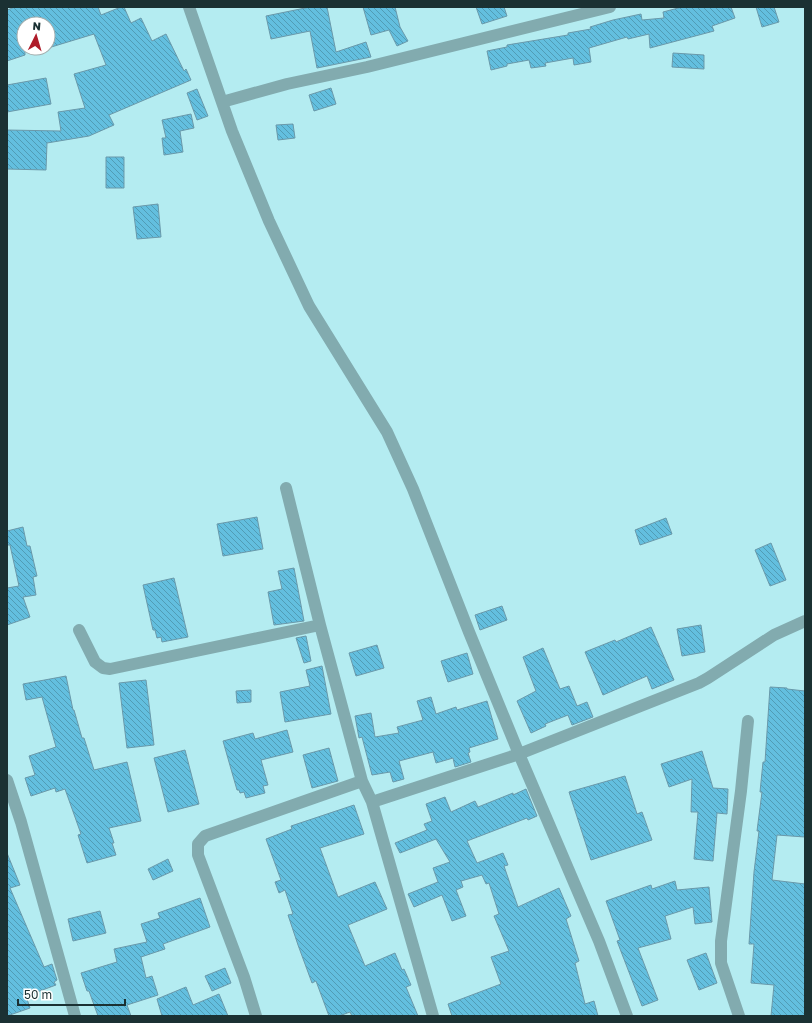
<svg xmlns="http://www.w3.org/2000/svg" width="812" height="1023" font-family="'Golos Text',sans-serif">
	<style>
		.building { fill: url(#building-back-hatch); stroke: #6a99aa }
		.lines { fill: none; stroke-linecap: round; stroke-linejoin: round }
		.street { stroke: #82abaf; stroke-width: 12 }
	</style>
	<defs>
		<pattern id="building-back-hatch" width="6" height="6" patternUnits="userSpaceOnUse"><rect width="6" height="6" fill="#63bfdf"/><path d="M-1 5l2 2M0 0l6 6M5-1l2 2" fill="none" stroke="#519cb5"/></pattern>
	</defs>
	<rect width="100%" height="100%" fill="#b4ecf1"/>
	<path class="building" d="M15 7H98L101 15 121 7H124L131 23 141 18 152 41 166 34 184 71 186 69 191 80 109 115 114 125 89 136 47 143 46 170 7 169V130L61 131 58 112 85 108 74 74 106 65 94 34 48 48V24H24L25 55 7 61V10Z
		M310 7H327L336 52 366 42 371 57 317 68 310 31 271 39 266 16Z
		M363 7H395L400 27 408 41 397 46 389 30 371 35Z
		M476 7H504L507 16 482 24Z
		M682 7H731L735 18 712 26 714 31 650 48 649 34 628 39 627 37 589 48 591 62 574 65 573 58 545 63 546 66 531 68 529 60 507 64V66L491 70 487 51 507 47V45L568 35V33L591 29 590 27 613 20 641 14 642 20 664 18 663 12Z
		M756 7H774L779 22 762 27Z
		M673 53 704 55V69L672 67Z
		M46 78 51 104 7 112V85Z
		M331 88 336 104 314 111 309 95Z
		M197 89 208 116 197 120 187 93Z
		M191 114 194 128 180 131 183 152 164 155 162 138H166L162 120Z
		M293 124 295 138 278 140 276 125Z
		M106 157H124V188H106Z
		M158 204 161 237 137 239 133 207Z
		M257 517 263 549 223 556 217 524Z
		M666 518 672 534 640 545 635 530Z
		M23 527 27 546H30L37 576 33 577 36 595 23 597 30 617 7 625V588L19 586 10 545H7V531Z
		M771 543 786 580 770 586 755 550Z
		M294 568 304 621 274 625 268 592 282 589 278 571Z
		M174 578 188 637 162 642 161 637 157 638 155 630H153L143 585Z
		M502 606 507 620 480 630 475 615Z
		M701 625 705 652 682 656 677 629Z
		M651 627 674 680 652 689 647 676 603 695 585 652 615 640 616 642Z
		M306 636 311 661 304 663 296 638Z
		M377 645 384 668 356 676 349 653Z
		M543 648 560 689 569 686 577 706 587 702 593 717 572 725 568 715 545 724 546 726 531 733 517 701 536 691 523 657Z
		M467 653 473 674 448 682 441 661Z
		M322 666 331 714 285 722 280 692 310 686 306 670Z
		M66 676 73 710H74L82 738H84L94 770 127 762 141 821 109 828 114 843H112L116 855 87 863 78 835 81 834 65 789 56 792 55 788 31 796 25 778 35 775 29 756 56 747 42 697 26 700 23 684Z
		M146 680 154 745 127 748 119 683Z
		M770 687 787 688V689L805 691V837L777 835 772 880 805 884V1016H771L774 985 751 983 754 944H749L754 872 759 831H757L762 792H760L763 762H765Z
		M251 690V702L237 703 236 691Z
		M431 697 436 714 456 707 457 710 487 701 498 739 469 748 470 752 468 753 471 762 455 767 453 758 436 763 433 752 399 761 404 779 393 782 390 772 372 775 362 737 359 738 355 716 371 713 375 737 399 733 397 727 423 720 417 701Z
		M287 730 293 752 261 760 268 785 263 786 265 793 246 798 244 792 240 793 239 790H237L223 741 253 733 255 739Z
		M329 748 338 781 312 788 303 755Z
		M185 750 199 804 168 812 154 758Z
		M702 751 713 788 728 789 727 814 717 813 713 861 694 859 698 812H691L692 779 669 787 661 764Z
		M625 776 637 814 642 812 652 840 591 860 569 792Z
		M526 789 537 816 528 820 527 818 467 841 477 863 503 853 508 865 504 866 518 907 559 888 571 916 566 919 579 961 575 963 585 1004 594 1001 598 1016H452L448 1004 501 984 491 957 509 951 494 916 499 914 489 883 486 884 482 875 461 881 463 887 456 890 466 916 452 921 442 895 414 907 408 894 438 882 433 868 450 862 436 839 400 853 395 843 427 830 424 824 432 821 426 804 445 797 451 812 475 801 478 807 513 793V795Z
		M354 805 364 834 320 848 338 897 375 882 387 909 348 925 365 966 395 953 402 970 404 969 411 985 406 987 418 1016H352L350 1012 339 1016H329L316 981 312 983 298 945 288 915 293 914 285 890 279 893 275 882 281 880 266 839 292 829 291 826Z
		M7 853 20 885 10 888 44 967 52 964 57 980 54 982 56 985 26 996 30 1008 7 1016Z
		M168 859 173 871 153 880 148 869Z
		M675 881 677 890 709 887 712 922 695 924 693 907 665 916 671 939 638 948 658 1000 642 1006 617 941 620 940 606 901 651 885 652 889Z
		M200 898 210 927 163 944 165 949 141 957 146 978 152 976 158 995 127 1005 131 1016H98L89 991H87L81 973 117 962 114 949 147 942 141 924 160 918 158 913Z
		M100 911 106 933 73 941 68 919Z
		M706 953 717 983 699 990 687 960Z
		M225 968 231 983 212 991 205 976Z
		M186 987 193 1005 219 994 228 1016H162L157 999Z"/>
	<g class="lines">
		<path class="street" d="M189 7 232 131 269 221 309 306 387 432 413 489 469 632 519 754 599 941 627 1016
			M222 102 287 84 367 67 610 7
			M286 488 320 625 362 781
			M79 630 95 662 103 668 110 669 320 625
			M7 780 21 822 75 1016
			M256 1016 244 977 198 855V844L205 836 362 781 372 802
			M433 1016 372 802 519 754 699 683 708 678 774 635 805 621
			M739 1016 721 963V941L741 791 748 721"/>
	</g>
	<rect width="812" height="1023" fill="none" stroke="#1b3133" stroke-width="16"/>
	<g transform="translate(36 36) rotate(5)"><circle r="19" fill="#ffffff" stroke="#a4adad"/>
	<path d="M0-3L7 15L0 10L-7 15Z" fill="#af1c2a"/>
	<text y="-6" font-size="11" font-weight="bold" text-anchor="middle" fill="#1b3133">N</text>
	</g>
	<path d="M18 999v6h107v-6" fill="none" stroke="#1b3133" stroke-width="2"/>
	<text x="24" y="999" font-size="12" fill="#1b3133" stroke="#ffffff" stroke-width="3" paint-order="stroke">50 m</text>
</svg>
